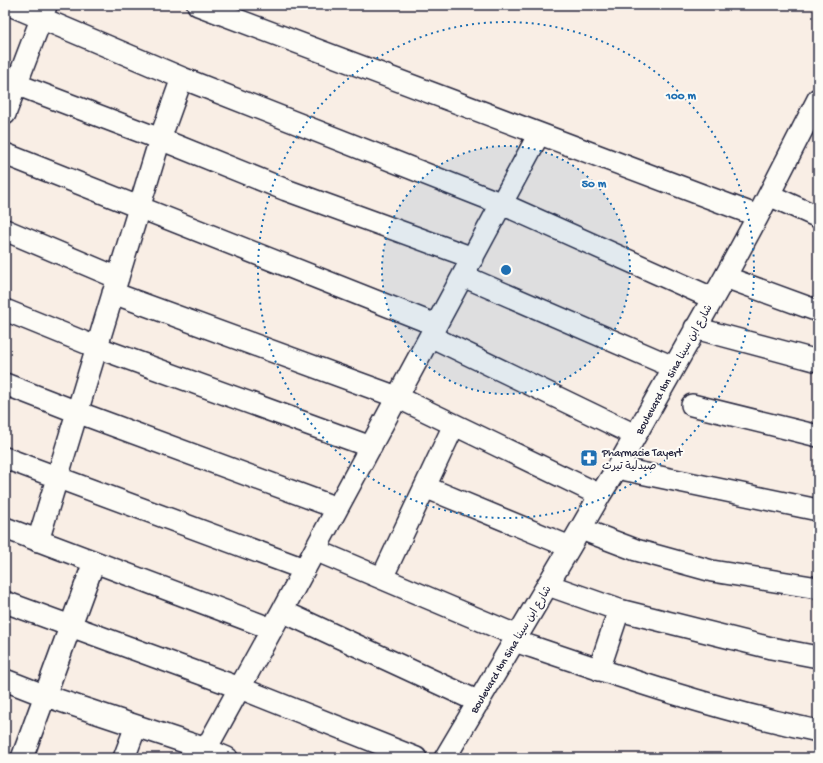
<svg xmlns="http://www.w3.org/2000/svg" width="823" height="763" font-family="'Gochi Hand','Playpen Sans Arabic',sans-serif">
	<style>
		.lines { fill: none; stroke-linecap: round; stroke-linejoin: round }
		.minor-casing { stroke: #22223b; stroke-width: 24 }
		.minor { stroke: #fdfcf7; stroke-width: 21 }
		.ring { fill: none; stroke: #1f6fb2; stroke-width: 2; stroke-dasharray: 2 4 }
		.labels { text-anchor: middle; stroke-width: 4; stroke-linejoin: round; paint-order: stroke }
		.street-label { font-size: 11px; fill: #22223b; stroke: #fdfcf7 }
		.poi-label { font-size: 11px; fill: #22223b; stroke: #fdfcf7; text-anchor: start }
		.centre { fill: #1f6fb2; stroke: #fdfcf7; stroke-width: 2 }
		.ring-label { font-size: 12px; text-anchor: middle; font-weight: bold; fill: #1f6fb2; stroke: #fdfcf7; stroke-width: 4; stroke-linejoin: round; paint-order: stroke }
	</style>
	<rect width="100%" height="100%" fill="#f9eee5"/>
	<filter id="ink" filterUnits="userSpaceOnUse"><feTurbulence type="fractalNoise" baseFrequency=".025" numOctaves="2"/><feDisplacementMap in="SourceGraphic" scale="8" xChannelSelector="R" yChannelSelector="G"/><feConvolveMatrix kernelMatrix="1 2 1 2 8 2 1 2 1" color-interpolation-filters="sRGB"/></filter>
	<g filter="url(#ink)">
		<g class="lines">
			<g class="minor-casing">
				<path id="minor" d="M10 5 182 78 502 204 712 298
					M198 5 758 216
					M5 80 160 139 286 190 473 258
					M5 114 46 6
					M5 154 436 325
					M769 195 818 217
					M5 230 118 278
					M463 276 673 367
					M725 277 818 311
					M113 293 397 397 600 495
					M5 310 96 347 371 447
					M695 328 818 361
					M430 336 635 435
					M5 384 77 412 337 508
					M692 405 818 436
					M5 458 304 569
					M617 468 818 510
					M425 487 570 547
					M5 528 272 629
					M581 529 636 550 712 571 818 588
					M38 541 160 139 182 78
					M315 550 518 636
					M382 578 454 425
					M548 585 619 610 771 648 818 657
					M5 602 240 688 416 758
					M282 611 479 702
					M515 641C615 675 715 710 818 731
					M599 670 619 610
					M5 680 46 696 206 749 227 758
					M22 758 94 562
					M124 758 136 726
					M201 758 282 611 539 134
					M445 758 570 547 600 495 617 468 725 277 758 216 818 99"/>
			</g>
			<use href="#minor" class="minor"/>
		</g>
	</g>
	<circle cx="506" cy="270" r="124" fill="#1f6fb2" fill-opacity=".12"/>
	<g class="ring">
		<circle cx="506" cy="270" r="124"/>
		<circle cx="506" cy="270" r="248"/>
	</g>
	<defs>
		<g id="pharmacy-square" transform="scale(0.9)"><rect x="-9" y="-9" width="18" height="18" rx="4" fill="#1f6fb2" stroke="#fdfcf7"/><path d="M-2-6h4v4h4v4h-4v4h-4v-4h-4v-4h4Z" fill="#fff"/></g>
	</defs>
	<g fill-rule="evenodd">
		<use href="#pharmacy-square" x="589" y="458"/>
	</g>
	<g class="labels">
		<g class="street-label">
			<text transform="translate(673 369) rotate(-61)" y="4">Boulevard Ibn Sina شارع ابن سينا</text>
			<text transform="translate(510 649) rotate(-59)" y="4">Boulevard Ibn Sina شارع ابن سينا</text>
		</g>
		<g class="poi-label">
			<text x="602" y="456">Pharmacie Tayert<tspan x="602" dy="13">صيدلية تيرت</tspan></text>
		</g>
	</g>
	<circle cx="506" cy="270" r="6" class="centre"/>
	<g class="ring-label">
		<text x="681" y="99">100 m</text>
		<text x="594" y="187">50 m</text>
	</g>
	<rect width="823" height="763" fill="none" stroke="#fdfcf7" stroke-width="20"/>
	<rect x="10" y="10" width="803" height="743" fill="none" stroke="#22223b" stroke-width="1.5" filter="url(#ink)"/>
</svg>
